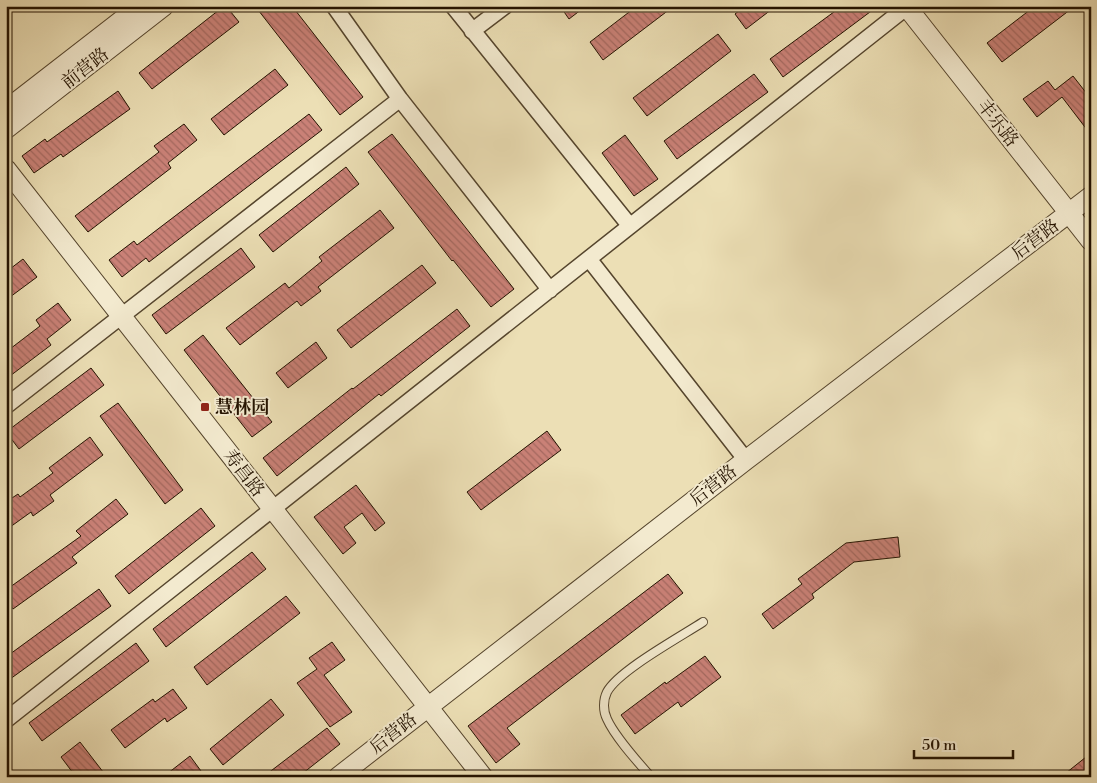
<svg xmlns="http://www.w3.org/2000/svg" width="1097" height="783" font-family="'Libre Bodoni','Noto Serif SC',serif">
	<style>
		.building { fill: url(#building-back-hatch); stroke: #231200 }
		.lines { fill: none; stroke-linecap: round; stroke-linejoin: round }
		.service-casing { stroke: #55452d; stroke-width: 10 }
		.minor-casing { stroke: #55452d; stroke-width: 18 }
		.tertiary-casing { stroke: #55452d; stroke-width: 21 }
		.service { stroke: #f3eacf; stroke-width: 8 }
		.minor { stroke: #f3eacf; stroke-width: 15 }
		.tertiary { stroke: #f3eacf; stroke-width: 19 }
		.poi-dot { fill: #8f2418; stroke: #f3eacf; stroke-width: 2 }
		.labels { text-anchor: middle; stroke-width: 4; stroke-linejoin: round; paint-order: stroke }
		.street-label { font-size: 18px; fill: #231200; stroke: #f3eacf }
		.poi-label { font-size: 18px; font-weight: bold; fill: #231200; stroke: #f3eacf; text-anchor: start }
	</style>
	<defs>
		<pattern id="building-back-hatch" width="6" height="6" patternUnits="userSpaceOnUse" patternTransform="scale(1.25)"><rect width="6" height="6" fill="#ca8177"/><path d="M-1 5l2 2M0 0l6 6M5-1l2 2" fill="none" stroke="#a4685f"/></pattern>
	</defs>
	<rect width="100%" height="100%" fill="#ecdfb5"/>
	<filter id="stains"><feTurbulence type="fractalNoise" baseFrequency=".004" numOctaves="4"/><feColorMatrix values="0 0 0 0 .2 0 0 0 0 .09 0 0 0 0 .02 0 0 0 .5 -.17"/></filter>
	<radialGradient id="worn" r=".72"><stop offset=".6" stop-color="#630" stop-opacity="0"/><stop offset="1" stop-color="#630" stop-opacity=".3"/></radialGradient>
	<path class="building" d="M224 6H226L239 22 152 89 139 73Z
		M255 6H292L363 97 340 115Z
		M560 6H586L569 19Z
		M637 6H674L603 60 590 42Z
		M745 6H776L746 29 735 14Z
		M842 6H878L783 77 770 59Z
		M1035 6H1075L1002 62 987 43Z
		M718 34 731 51 647 116 633 98Z
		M275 69 288 85 224 135 211 119Z
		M754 74 768 92 677 159 664 141Z
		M1073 76 1091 99V135L1062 97 1037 117 1023 99 1048 81 1055 90Z
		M118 91 130 109 63 157 61 154 34 173 22 156 45 139 47 142Z
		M309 114 322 130 149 262 146 258 122 277 109 260 134 241 137 245Z
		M184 124 197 140 168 163 171 168 88 232 75 216 159 152 154 146Z
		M392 134 514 289 491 307 453 260 452 261 368 152Z
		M625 135 658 179 634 196 602 153Z
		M346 167 359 184 273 252 259 235Z
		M380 210 394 228 318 287 321 291 301 306 297 301 240 345 226 328 285 283 289 288 322 261 319 257Z
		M241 248 255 267 166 334 152 315Z
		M23 259 37 277 6 300V272Z
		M422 265 436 283 351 348 337 330Z
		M58 303 71 320 47 339 51 345 6 379V352L40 326 36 320Z
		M457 309 470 326 381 396 379 394 277 476 263 458 352 388 353 389Z
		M203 335 272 422 252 437 184 350Z
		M316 342 327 358 288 388 276 373Z
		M91 368 104 385 19 449 6 432Z
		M118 403 183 490 165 504 100 416Z
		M547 431 561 450 481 510 467 492Z
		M90 437 103 455 50 495 54 501 33 516 31 512 6 530V502L18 494 20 497 53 473 49 468Z
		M356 485 385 523 375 531 362 513 344 527 356 543 343 554 314 517Z
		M116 499 128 514 72 557 77 563 13 609 6 599V590L81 536 76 531Z
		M201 508 215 526 129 594 115 576Z
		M898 537 900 557 854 562 812 594 814 598 773 629 762 614 802 584 798 579 846 543Z
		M252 552 266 569 166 647 153 629Z
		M668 574 683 593 507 728 520 744 496 763 468 726Z
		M99 589 111 606 6 682V657Z
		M286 596 300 613 207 685 194 667Z
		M332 642 345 660 324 675 352 712 330 727 297 683 317 669 309 658Z
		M136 643 149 661 42 741 29 723Z
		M705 656 721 677 681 707 678 702 635 734 621 715 665 682 666 684Z
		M173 689 187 708 167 722 165 718 125 748 111 730 153 699 155 702Z
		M271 699 284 715 223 765 210 749Z
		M327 728 340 744 298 777H263Z
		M80 742 107 777H76L61 757Z
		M1091 753V777H1061Z
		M190 756 201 771 194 777H163Z"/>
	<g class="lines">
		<g class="service-casing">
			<path id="service" d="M651 777C637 761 615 737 607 719 603 711 603 700 607 692 618 671 680 637 703 622"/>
		</g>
		<g class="minor-casing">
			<path id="minor" d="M334 6 400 99 550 290
				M453 6 630 226
				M472 31 505 6
				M589 259 746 460
				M6 406 400 99
				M6 720 908 6"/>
		</g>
		<g class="tertiary-casing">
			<path id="tertiary" d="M906 6 1091 241
				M6 110 140 6
				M6 129 164 6
				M6 169 483 777
				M338 777 746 460 1091 196"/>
		</g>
		<use href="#service" class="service"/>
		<use href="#minor" class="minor"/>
		<use href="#tertiary" class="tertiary"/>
	</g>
	<rect class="poi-dot" x="200" y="402" width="10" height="10" rx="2.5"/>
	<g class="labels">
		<g class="street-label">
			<text transform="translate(85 68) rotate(-38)" y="6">前营路</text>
			<text transform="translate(998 123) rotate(52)" y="6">丰乐路</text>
			<text transform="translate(1035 239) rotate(-37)" y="6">后营路</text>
			<text transform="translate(244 473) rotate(52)" y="6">寿昌路</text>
			<text transform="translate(713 485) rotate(-38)" y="6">后营路</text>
			<text transform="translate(393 733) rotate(-38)" y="6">后营路</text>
		</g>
		<g class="poi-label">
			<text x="215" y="413">慧林园</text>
		</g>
	</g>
	<rect width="1097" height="783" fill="none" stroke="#ecdfb5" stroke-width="25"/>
	<rect x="8" y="8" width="1082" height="768" fill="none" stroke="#231200" stroke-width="2.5"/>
	<rect x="12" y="12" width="1072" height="758" fill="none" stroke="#231200"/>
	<path d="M914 750v8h99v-8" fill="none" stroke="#231200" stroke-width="2.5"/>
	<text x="922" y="750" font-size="15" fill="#231200" stroke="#f3eacf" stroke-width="4" paint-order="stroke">50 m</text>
	<rect width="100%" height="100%" filter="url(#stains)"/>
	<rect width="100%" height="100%" fill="url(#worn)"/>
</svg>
